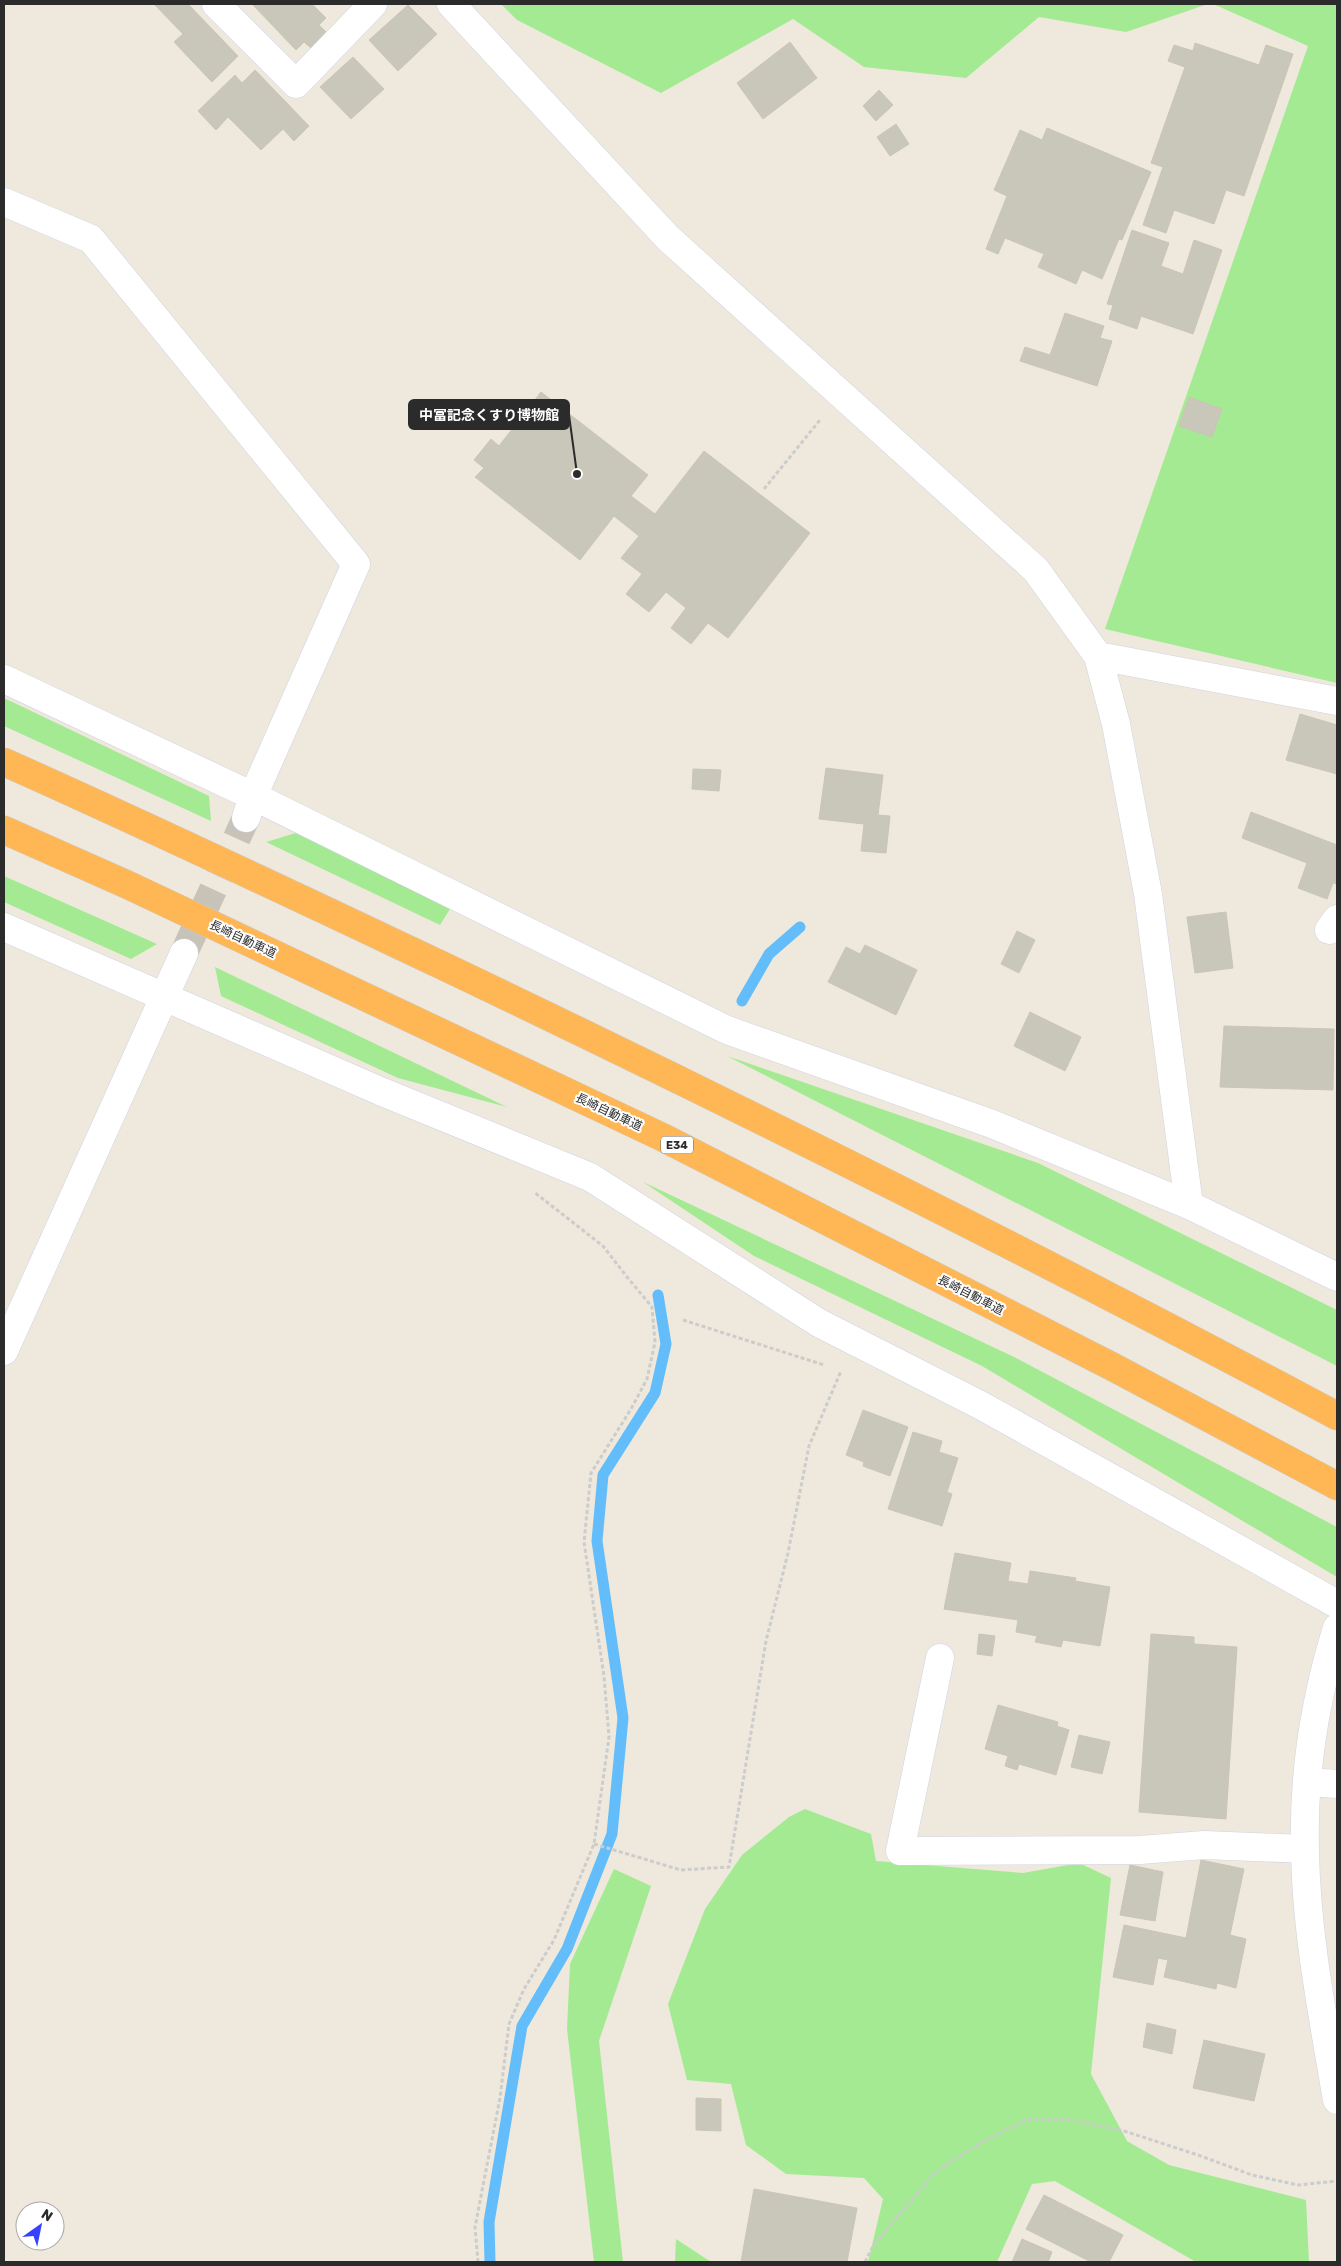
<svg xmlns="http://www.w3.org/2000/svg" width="1341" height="2266" font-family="Rubik,'Noto Sans JP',sans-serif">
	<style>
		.green { fill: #a4ea93 }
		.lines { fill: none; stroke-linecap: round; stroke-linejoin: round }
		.stream { stroke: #64bdfb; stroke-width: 11 }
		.building { fill: #c9c7ba; stroke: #cac6b5 }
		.minor-tunnel { stroke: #c7c3b9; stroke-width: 28; stroke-dasharray: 28 14; stroke-linecap: butt }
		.minor-casing { stroke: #d1d2e5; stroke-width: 29 }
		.highway-casing { stroke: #ccc; stroke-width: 29 }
		.path { stroke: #ccc; stroke-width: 3; stroke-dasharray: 4 2.5; stroke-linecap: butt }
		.minor { stroke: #fff; stroke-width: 28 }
		.highway { stroke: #ffb756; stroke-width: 28 }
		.labels { text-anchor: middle; stroke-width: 4; stroke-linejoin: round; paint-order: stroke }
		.shield { fill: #fff; stroke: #6b6b6b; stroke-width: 1 }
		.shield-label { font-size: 11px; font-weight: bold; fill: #2b2b2b }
		.street-label { font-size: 12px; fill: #2b2b2b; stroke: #fff }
		.leader { fill: none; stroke: #2b2b2b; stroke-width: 2 }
		.callout-dot { fill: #2b2b2b; stroke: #fff; stroke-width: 2 }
		.callout { fill: #2b2b2b; stroke: #2b2b2b; stroke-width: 2 }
		.callout-label { font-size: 14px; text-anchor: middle; font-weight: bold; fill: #fff }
	</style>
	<rect width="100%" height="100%" fill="#eee9dc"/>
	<path class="green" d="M501 4H1208L1126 32 1039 17 966 78 864 67 793 19 661 93 517 20Z
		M1213 4H1337V683L1105 629 1308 46Z
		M4 698 209 796 211 821 4 726Z
		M299 832 450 909 440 925 266 842Z
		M4 876 157 944 131 959 4 902Z
		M215 967 507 1107 398 1078 221 996Z
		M727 1056 1038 1163 1337 1310V1366Z
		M643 1182 1014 1357 1337 1527V1577L982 1366 754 1256Z
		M805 1809 871 1834 876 1861 1023 1873 1079 1863 1111 1878 1091 2074 1127 2141 1169 2165 1306 2200 1309 2262H1196L1055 2181 1032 2184 997 2262H868L883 2199 864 2178 786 2174 746 2145 731 2084 687 2080 668 2004 705 1909 742 1855 789 1817Z
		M614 1869 651 1886 599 2041 623 2262H594L567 2029 570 1964Z
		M676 2239 711 2262H675Z"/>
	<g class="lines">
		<path class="stream" d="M742 1001 769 954 800 927
			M490 2262 489 2222 522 2026 567 1949 612 1834 623 1718 597 1541 603 1475 655 1393 666 1344 658 1295"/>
	</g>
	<path class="building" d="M154 4H188L238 56 212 82 174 42 183 34Z
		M252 4H312L326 18 319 25 327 33 311 48 304 42 296 50Z
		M408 5 437 34 398 71 369 40Z
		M790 42 817 78 763 119 737 83Z
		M1195 43 1259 65 1266 45 1293 54 1244 196 1226 190 1214 224 1174 210 1166 233 1143 225 1163 167 1151 163 1185 67 1168 61 1174 45 1193 51Z
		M353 57 384 89 351 119 320 87Z
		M255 70 309 126 294 141 283 129 261 150 228 117 216 130 198 111 235 75 242 83Z
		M879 90 893 105 876 121 863 106Z
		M896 124 909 144 890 156 877 137Z
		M1047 128 1151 172 1122 240 1119 239 1102 279 1082 270 1076 284 1038 267 1044 254 1005 238 998 254 986 249 1007 196 994 190 1020 130 1042 140Z
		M1132 230 1169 243 1161 266 1183 274 1194 240 1222 250 1193 334 1141 316 1137 329 1109 319 1113 305 1107 304Z
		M1065 313 1104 326 1100 338 1112 341 1097 386 1020 361 1025 347 1050 355Z
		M541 392 648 475 631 496 655 514 704 451 810 533 728 638 708 623 691 644 671 628 686 608 666 592 649 612 626 594 642 574 621 558 639 536 614 516 580 560 475 477 484 468 474 460 491 439 499 446Z
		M1189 397 1222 409 1212 437 1179 426Z
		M1300 714 1337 725V774L1286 760Z
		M826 768 883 775 878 815 890 816 886 853 861 851 864 824 819 819Z
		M693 769 721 770 719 791 692 789Z
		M1251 812 1337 845V884L1333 883 1327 899 1298 888 1307 863 1242 838Z
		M1226 912 1233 968 1195 973 1187 917Z
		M1017 931 1035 940 1019 973 1001 964Z
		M865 945 917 970 896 1015 828 982 846 947 860 954Z
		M1030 1012 1081 1037 1065 1071 1014 1046Z
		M1224 1026 1334 1029 1333 1090 1220 1087Z
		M863 1410 908 1427 890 1476 863 1466 864 1462 846 1455Z
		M913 1432 942 1441 939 1452 958 1458 947 1492 952 1494 942 1526 888 1509Z
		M955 1553 1011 1563 1008 1581 1028 1584 1030 1571 1076 1578 1075 1581 1110 1587 1100 1646 1063 1640 1061 1647 1035 1642 1037 1636 1016 1632 1018 1620 944 1609Z
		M979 1634 995 1636 992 1656 977 1654Z
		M1151 1634 1194 1637V1644L1237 1647 1226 1819 1139 1812Z
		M998 1705 1058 1722 1057 1726 1069 1730 1056 1775 1019 1764 1017 1770 1005 1766 1008 1756 985 1749Z
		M1079 1735 1110 1742 1102 1774 1071 1767Z
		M1201 1860 1244 1869 1230 1935 1246 1939 1236 1988 1217 1983 1216 1989 1164 1977 1168 1960 1158 1958 1153 1985 1113 1977 1124 1925 1186 1938Z
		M1130 1865 1163 1872 1155 1921 1120 1915Z
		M1147 2023 1176 2030 1172 2054 1143 2047Z
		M1204 2040 1265 2054 1254 2101 1193 2088Z
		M696 2098 721 2099V2131L696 2130Z
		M754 2189 857 2208 847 2262H741Z
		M1044 2195 1123 2235 1109 2262H1091L1026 2229Z
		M1022 2239 1052 2252 1048 2262H1012Z"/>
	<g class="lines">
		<path class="minor-tunnel" d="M184 953 246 818"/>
		<g class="minor-casing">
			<path id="minor" d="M216 4 296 84 373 4
				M451 4 668 238 1036 570 1098 656 1116 724 1148 894 1189 1205
				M4 202 91 239 356 564 253 796 246 818
				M1098 656 1337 701
				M4 679 253 796 727 1030 992 1124 1189 1205 1337 1277
				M4 927 380 1091 590 1177 819 1323 982 1406 1337 1604
				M1329 930 1337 919
				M4 1351 184 953
				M1337 1628C1315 1699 1303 1774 1305 1849 1306 1933 1323 2017 1337 2100
				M940 1658 900 1851 1140 1850 1204 1845 1305 1849
				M1308 1782 1337 1784"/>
		</g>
		<g class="highway-casing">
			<path id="highway" d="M4 762C150 827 293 895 437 963 741 1108 1041 1258 1337 1416
				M4 830 128 885 662 1137 1113 1367 1337 1486"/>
		</g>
		<path class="path" d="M764 489 820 420
			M683 1320 824 1365
			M594 1844 681 1870 729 1867 766 1641 788 1553 809 1446 841 1371
			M478 2262 475 2227 500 2098 509 2024 524 1989 554 1940 594 1844 609 1737 604 1676 584 1542 591 1473 631 1409 647 1379 655 1342 652 1307 627 1277 603 1246 534 1192
			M865 2262 873 2246 935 2172 982 2142 1029 2119H1068L1124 2131 1198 2155 1252 2175 1298 2185 1337 2181"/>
		<use href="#minor" class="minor"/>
		<use href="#highway" class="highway"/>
	</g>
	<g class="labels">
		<rect class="shield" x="661" y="1136.5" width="32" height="17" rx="4"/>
		<g class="shield-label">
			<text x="677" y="1149">E34</text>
		</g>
		<g class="street-label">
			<text transform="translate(243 939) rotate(25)" y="4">長崎自動車道</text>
			<text transform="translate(609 1112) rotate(25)" y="4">長崎自動車道</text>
			<text transform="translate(971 1295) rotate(27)" y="4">長崎自動車道</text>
		</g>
	</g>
	<path class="leader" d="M577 474L569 415"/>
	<circle class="callout-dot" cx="577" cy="474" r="5"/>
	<rect class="callout" x="409" y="400" width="160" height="29" rx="5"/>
	<g class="callout-label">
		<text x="489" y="420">中冨記念くすり博物館</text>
	</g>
	<rect width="1341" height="2266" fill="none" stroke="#2b2b2b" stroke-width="10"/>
	<g transform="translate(40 2226) rotate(33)"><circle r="24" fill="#ffffff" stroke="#aaaaaa"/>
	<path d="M0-4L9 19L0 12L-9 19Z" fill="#3841ff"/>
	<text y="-8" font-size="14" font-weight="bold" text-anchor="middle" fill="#2b2b2b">N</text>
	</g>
</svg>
